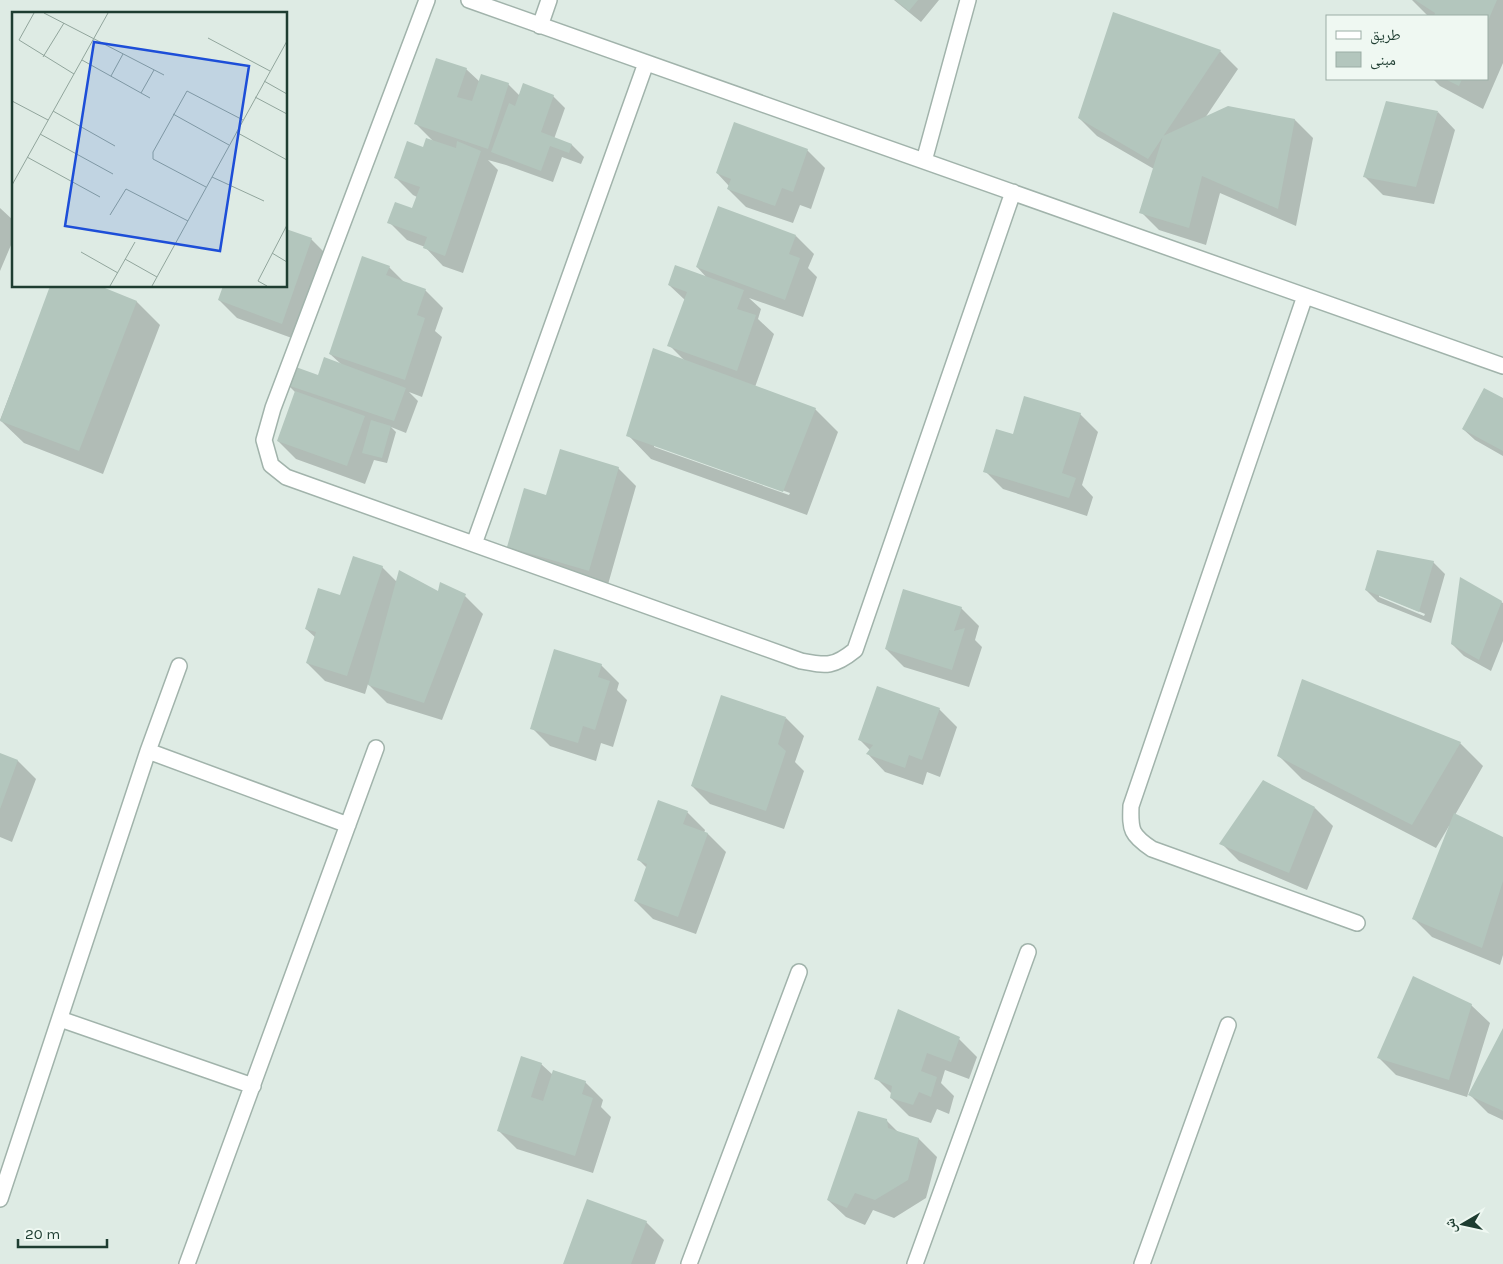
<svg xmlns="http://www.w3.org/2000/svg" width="1503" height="1264" font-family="Karla,'Noto Naskh Arabic',sans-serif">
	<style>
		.shadow { fill: #0003; fill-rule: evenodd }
		.building { fill: #b3c6bd }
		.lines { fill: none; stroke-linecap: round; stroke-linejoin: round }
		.street-casing { stroke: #a1b3ab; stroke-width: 18 }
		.street { stroke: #fff; stroke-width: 15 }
		.inset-road { fill: none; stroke: #91a59c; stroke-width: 1 }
		.view { fill: #1d4ed8; fill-opacity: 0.15; stroke: #1d4ed8; stroke-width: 2.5 }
		.inset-edge { fill: none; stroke: #1e3d31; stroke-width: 2.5 }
	</style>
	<rect width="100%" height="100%" fill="#deebe4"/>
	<path class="shadow" d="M894 0H939L921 22Z
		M1412 0H1503V63L1483 109 1440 86 1433 79H1487V16H1428Z
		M1220 51 1238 69 1205 118 1295 120 1313 138 1296 226 1220 193 1206 245 1159 230 1141 212 1154 169 1097 136 1079 118Z
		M466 69 480 82 508 84 520 96H553L565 108 554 139 572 145 584 157 581 164 562 157 553 182 506 165 488 160 498 170 463 273 443 266 425 247 407 240 389 222 412 210 417 197 413 195 395 177 424 149 434 142 416 124Z
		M1438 112 1455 130 1434 204 1383 195 1365 177Z
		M807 150 825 168 811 209 800 205 793 223 746 207 728 189 729 186 717 173Z
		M0 208 14 221V238L0 271Z
		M796 236 814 254 808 268 817 277 803 317 749 298 761 309 758 319 774 334 755 387 815 409 838 432 807 515 651 459 628 435 685 361 669 345 685 300 669 285 708 279 697 267ZM654 444 790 493 789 495 654 447Z
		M311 239 329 257 300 341 237 318 219 300 286 286Z
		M389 267 404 282 425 290 443 308 435 331 442 337 422 397 409 392 418 401 406 433 391 427 396 432 387 463 374 460 365 484 296 459 278 441 296 393 288 385 319 376 341 364 330 354Z
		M52 286H96L137 302 160 325 103 474 24 443 0 420Z
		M1503 400V456L1475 440 1463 429Z
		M1080 414 1098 432 1082 485 1093 497 1087 516 1003 489 985 471 1013 435Z
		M618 468 636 486 607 588 526 565 508 547 547 497Z
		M1433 562 1445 574 1431 623 1378 602 1366 590ZM1379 595 1425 614 1424 616 1379 597Z
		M382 567 397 582 438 593 465 596 483 614 442 720 387 703 368 684 365 694 325 681 307 663 316 638 306 629 341 597Z
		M1501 602 1503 603V641L1491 671 1464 656 1452 644Z
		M961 608 979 626 975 640 982 647 969 687 904 667 886 649Z
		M601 665 619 683 617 690 627 700 613 747 601 743 596 761 550 746 532 728Z
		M939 709 957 727 940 777 927 772 923 785 885 772 868 754 870 750 860 740Z
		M786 718 804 736 795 762 804 771 784 829 710 804 692 786Z
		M1460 743 1483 766 1455 815 1503 838V955L1500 965 1432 937 1414 919 1450 826H1449L1436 848 1302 779 1278 755Z
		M0 755 18 761 36 779 12 842 0 837Z
		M1315 808 1333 826 1307 890 1239 861 1221 843Z
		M687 812 705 830 704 833 708 834 726 852 696 934 653 919 635 901 647 868 638 859Z
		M1471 1005 1490 1023 1467 1097 1396 1075 1378 1057Z
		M899 1010 959 1039 977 1057 969 1079 945 1070 941 1083 954 1096 949 1114 937 1109 931 1123 909 1116 891 1098 892 1094 876 1078Z
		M1503 1030V1120L1488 1113 1470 1095Z
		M541 1064 553 1075 585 1082 603 1100 601 1107 611 1117 593 1173 517 1149 499 1131Z
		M886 1120 898 1132 919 1139 937 1157 926 1198 894 1218 873 1210 865 1225 846 1217 828 1200Z
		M646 1222 664 1240 655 1264H565Z"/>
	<path class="building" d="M895 0H918L909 11Z
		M1415 0H1497L1487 23V16H1434L1435 13Z
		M1113 12 1221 50 1148 159 1078 118Z
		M436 58 467 68 457 97 472 101 481 74 509 83 488 149 414 124Z
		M1445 79H1462L1459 86Z
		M523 83 554 95 541 132 572 144 569 153 550 146 541 171 491 152 509 103 515 106Z
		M1386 101 1438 111 1416 187 1363 177Z
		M1228 106 1295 119 1278 209 1202 176 1189 228 1139 213 1163 136Z
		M734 122 808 149 793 192 782 188 775 206 727 189 731 179 716 173Z
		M426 138 456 148 457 141 481 151 445 256 423 248 427 237 387 223 395 202 412 208 420 187 394 178 407 141 423 147Z
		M718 206 796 235 789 254 800 258 785 300 696 267Z
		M286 229 312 238 282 324 218 300 223 286H286Z
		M362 256 390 266 386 275 426 289 417 315 425 318 405 380 329 354Z
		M675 265 744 290 737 309 756 315 737 371 667 346 687 292 668 285Z
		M50 286H100L137 301 79 451 0 421Z
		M653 348 816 408 783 492 626 436Z
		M324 357 406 388 394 421 287 385 293 366 318 375Z
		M1484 388 1503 398V451L1462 429Z
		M295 391 365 416 347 466 277 441Z
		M1024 396 1081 413 1062 473 1076 478 1069 498 983 472 996 429 1013 434Z
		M371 420 391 426 382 458 362 453Z
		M560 449 619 467 589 571 507 547 524 488 546 495Z
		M1377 550 1434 561 1419 612 1365 590Z
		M353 556 383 566 347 676 306 663 316 632 305 629 318 588 340 595Z
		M399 570 438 591 440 582 466 594 424 703 368 685Z
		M1460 577 1502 601 1479 660 1451 644Z
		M903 589 962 607 954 631 965 628 952 670 885 649Z
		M554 649 602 664 598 677 610 681 595 730 583 726 578 743 530 729Z
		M1302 679 1461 742 1412 825 1277 756Z
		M877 686 940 708 922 760 909 755 905 768 866 754 873 745 858 740Z
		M721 695 786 717 778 744 786 751 766 811 691 786Z
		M0 753 18 760 0 809Z
		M1263 780 1315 807 1289 873 1219 844Z
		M658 800 688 811 683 824 708 833 678 917 634 901 647 864 637 860Z
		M1454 813 1503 837V881L1482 948 1412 919Z
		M1413 976 1472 1004 1449 1080 1377 1058Z
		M898 1009 960 1037 951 1062 927 1053 921 1071 937 1077 931 1097 919 1092 913 1105 890 1098 892 1086 874 1079Z
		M1503 1028V1111L1468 1095Z
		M521 1056 542 1063 531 1097 543 1101 553 1070 586 1081 582 1094 593 1098 575 1156 497 1131Z
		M858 1111 887 1119 888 1128 919 1138 908 1180 875 1200 855 1193 847 1208 827 1200Z
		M587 1199 647 1221 631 1264H563Z"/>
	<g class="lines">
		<g class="street-casing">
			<path id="street" d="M427 0 273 408 264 440 271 465 286 477 801 661C827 666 834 667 855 650L1013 192
				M469 0 1503 366
				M540 26 549 0
				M924 161 968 0
				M1305 296 1131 806C1130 830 1131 835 1152 849L1357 923
				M474 544 646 63
				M148 751 348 825
				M60 1019 253 1086
				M0 1199 148 751 179 666
				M187 1264 376 748
				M689 1264 799 972
				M915 1264 1028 952
				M1142 1264 1228 1025"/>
		</g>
		<use href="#street" class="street"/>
	</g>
	<g transform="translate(12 12)">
		<rect width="275" height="275" fill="#deebe4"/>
		<path class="inset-road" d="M22 1 7 28 62 62M32 1 152 63M196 26 258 59M31 45 52 11M70 48 138 86M99 64 111 42M252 69 275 82M129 81 142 58M243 85 275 102M0 89 36 108M41 99 103 134M161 102 217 133M224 120 275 148M28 122 101 162M15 145 88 185M200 165 252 189M0 173 96 1M194 175 141 147V140L175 79 231 108M98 203 114 177 176 209M69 240 106 261M260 241 275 250M113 247 145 265M98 274 123 230M140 274 275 29M255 274 246 269 275 213"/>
		<path class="view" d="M82 30 237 54 208 239 53 214Z"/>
		<rect width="275" height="275" class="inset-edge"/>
	</g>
	<rect x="1326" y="15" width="162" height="65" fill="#eff8f2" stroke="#9bada5"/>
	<rect x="1336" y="31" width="25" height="8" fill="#ffffff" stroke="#9bada5"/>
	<text x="1370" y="40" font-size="15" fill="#1e3d31">طريق</text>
	<rect x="1336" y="52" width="25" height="15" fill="#b3c6bd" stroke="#9bada5"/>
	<text x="1370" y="65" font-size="15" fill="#1e3d31">مبنى</text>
	<g transform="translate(1463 1224) rotate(261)" stroke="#eff8f2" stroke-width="4" paint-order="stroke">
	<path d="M0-4L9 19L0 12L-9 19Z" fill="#1e3d31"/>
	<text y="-8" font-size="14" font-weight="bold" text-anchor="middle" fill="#1e3d31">ش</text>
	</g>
	<path d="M18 1239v8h89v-8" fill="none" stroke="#1e3d31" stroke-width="2.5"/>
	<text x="25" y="1239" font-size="15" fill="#1e3d31" stroke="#eff8f2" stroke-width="4" paint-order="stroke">20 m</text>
</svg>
